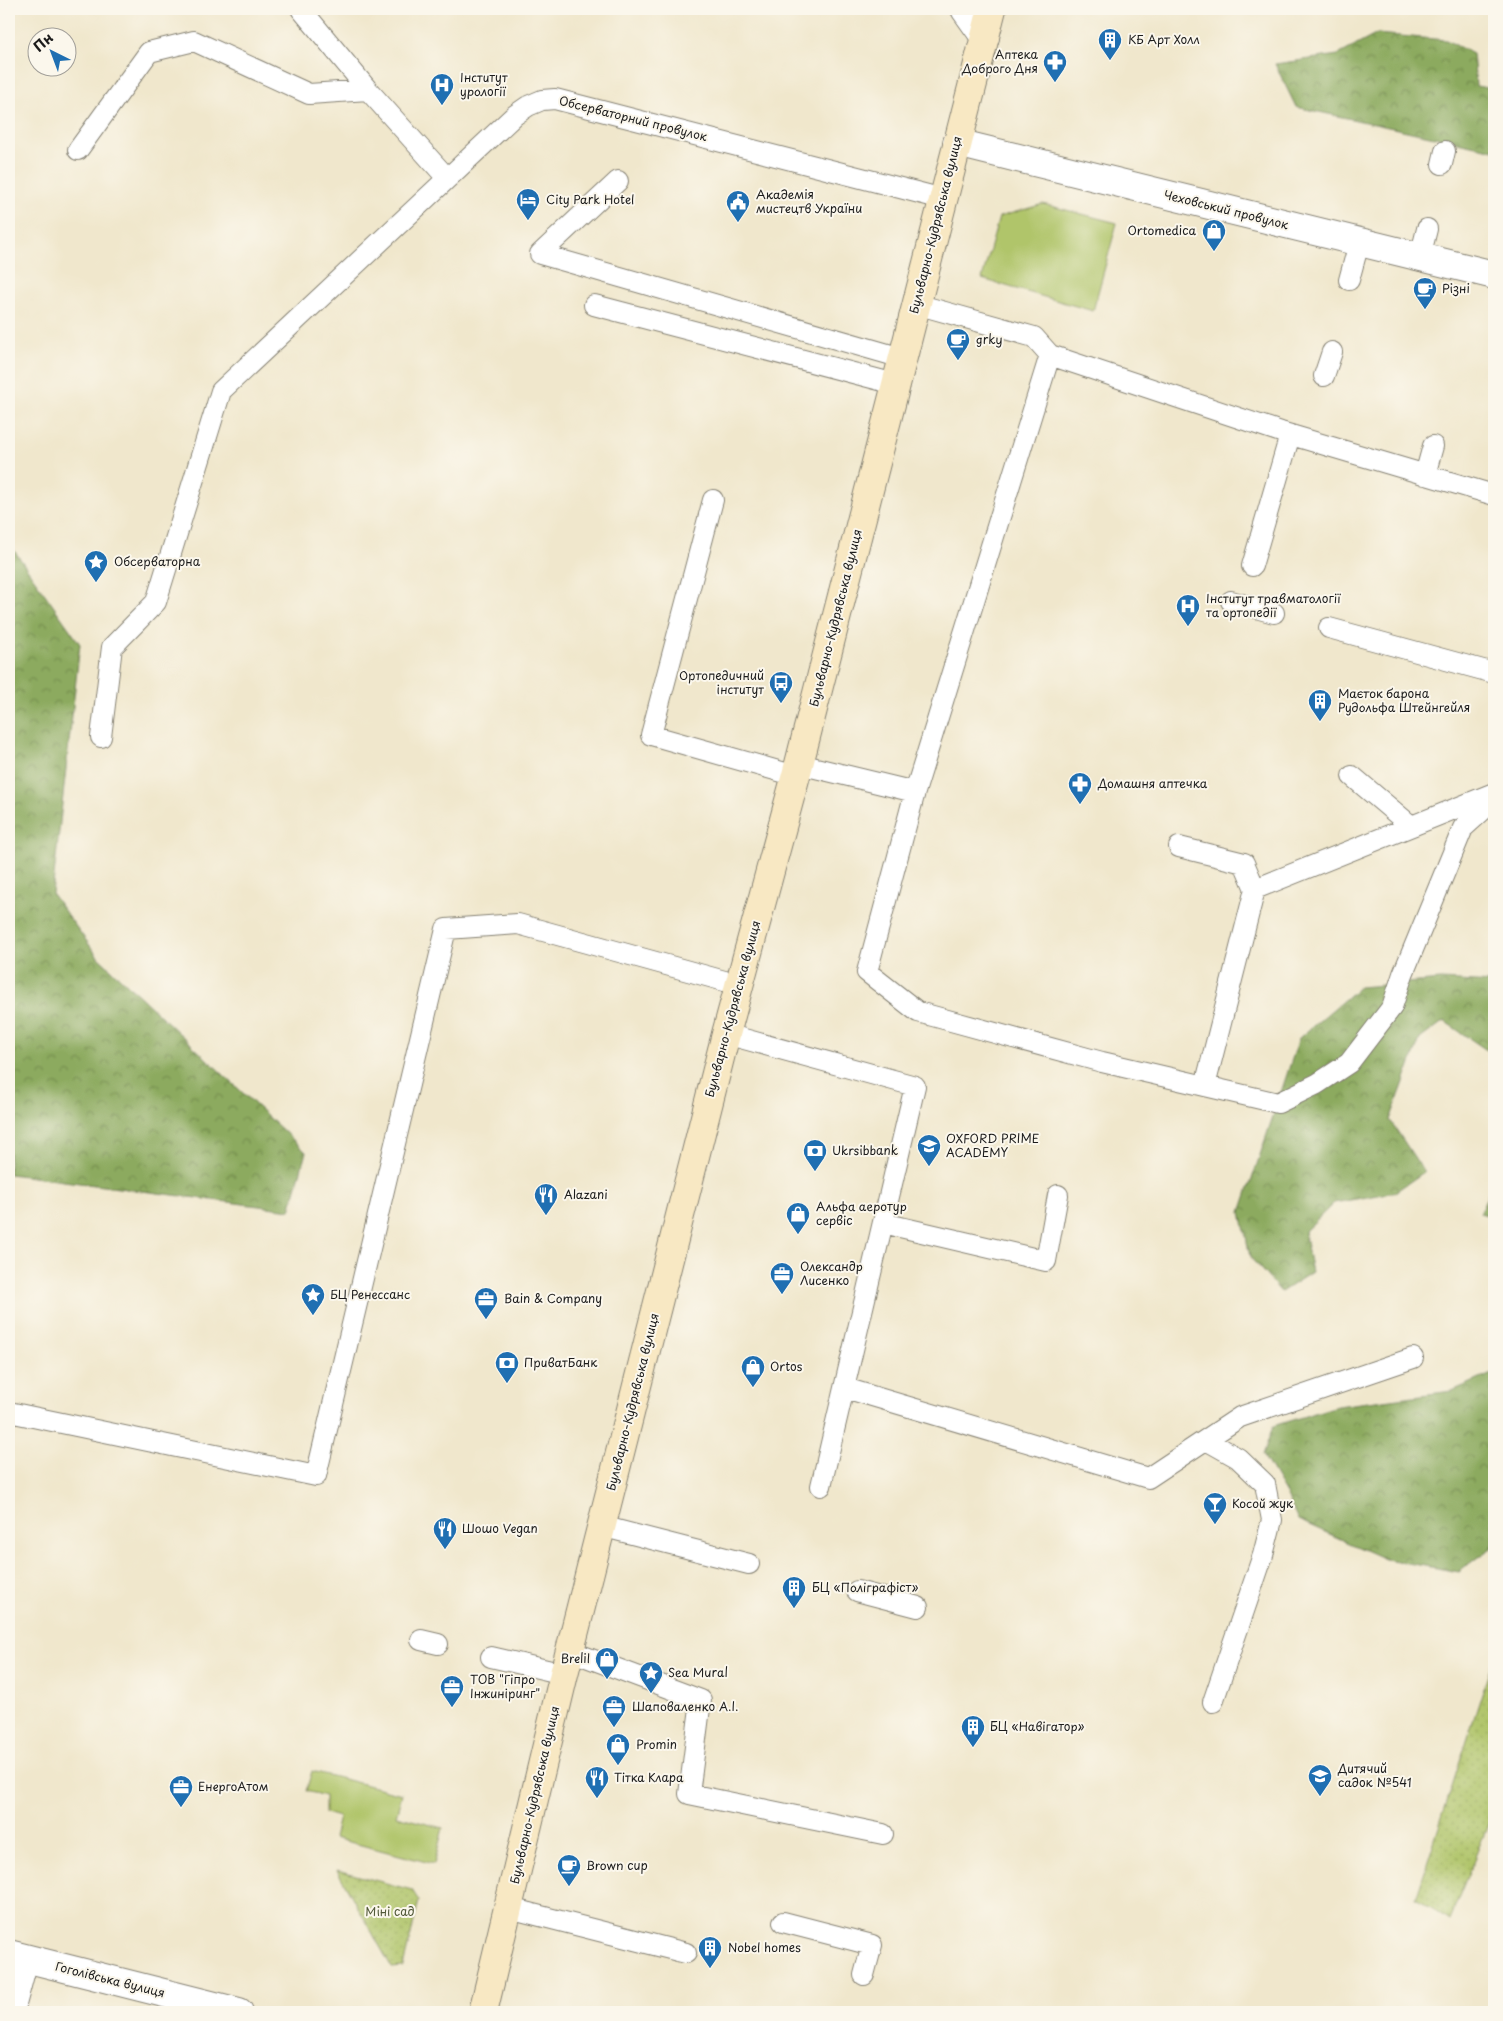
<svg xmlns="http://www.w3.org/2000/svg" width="1503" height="2021" font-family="'Playpen Sans',sans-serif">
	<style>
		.grass { fill: url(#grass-dots); stroke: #667043 }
		.forest { fill: url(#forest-crowns); stroke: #54633d }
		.park { fill: #b0c56a; stroke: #667043 }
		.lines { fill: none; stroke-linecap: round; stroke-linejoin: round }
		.lane-casing { stroke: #868274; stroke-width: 22 }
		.street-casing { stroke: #868274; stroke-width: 30 }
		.secondary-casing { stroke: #868274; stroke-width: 30 }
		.lane { stroke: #fff; stroke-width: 20 }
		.street { stroke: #fff; stroke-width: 28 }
		.secondary { stroke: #f8e8c3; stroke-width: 28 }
		.labels { text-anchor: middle; stroke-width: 4; stroke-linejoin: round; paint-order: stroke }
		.poi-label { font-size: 12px; fill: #1c1c1c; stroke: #fbf7ec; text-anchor: start }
		.street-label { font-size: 12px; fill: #1c1c1c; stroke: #fbf7ec }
		.park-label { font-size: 12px; fill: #505737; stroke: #fbf7ec }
	</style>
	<defs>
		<pattern id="grass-dots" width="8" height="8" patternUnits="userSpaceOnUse" patternTransform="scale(1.25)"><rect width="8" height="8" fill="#b0c56a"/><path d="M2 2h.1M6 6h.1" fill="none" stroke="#97a95b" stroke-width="1.8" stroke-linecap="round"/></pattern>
		<pattern id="forest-crowns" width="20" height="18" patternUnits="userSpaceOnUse" patternTransform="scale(1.25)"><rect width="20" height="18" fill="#8caa5e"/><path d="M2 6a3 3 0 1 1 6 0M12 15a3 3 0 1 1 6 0" fill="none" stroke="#728a4d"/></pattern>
	</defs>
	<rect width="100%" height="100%" fill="#fbf7ec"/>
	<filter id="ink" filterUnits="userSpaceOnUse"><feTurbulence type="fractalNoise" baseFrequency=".02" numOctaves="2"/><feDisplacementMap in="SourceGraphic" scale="10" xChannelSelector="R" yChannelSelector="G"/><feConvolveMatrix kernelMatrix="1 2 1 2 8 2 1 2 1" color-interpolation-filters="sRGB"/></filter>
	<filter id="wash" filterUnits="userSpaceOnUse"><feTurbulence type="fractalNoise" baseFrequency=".0096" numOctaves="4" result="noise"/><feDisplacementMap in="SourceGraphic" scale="20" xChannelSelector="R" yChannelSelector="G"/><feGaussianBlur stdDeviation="1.12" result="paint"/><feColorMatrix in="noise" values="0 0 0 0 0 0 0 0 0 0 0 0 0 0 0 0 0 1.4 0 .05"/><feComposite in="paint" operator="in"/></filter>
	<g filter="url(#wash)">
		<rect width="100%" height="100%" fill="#f0e7cc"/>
		<path class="grass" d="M1494 1656V1810L1449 1921 1416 1898Z
			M337 1870 412 1890 419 1901 403 1967 392 1968Z"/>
		<path class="forest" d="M1377 34 1446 40 1473 54 1476 86 1494 89V150L1296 107 1275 64 1338 55Z
			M9 543 80 644 52 894 99 958 306 1152 290 1210 9 1174Z
			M1441 980 1494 983V1053L1485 1049 1444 1021 1420 1039 1390 1120 1424 1172 1395 1192 1334 1203 1304 1232 1312 1272 1281 1292 1250 1257 1241 1212 1299 1038 1359 987Z
			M1494 1189V1217L1480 1213 1490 1190Z
			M1494 1373V1546L1459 1572 1385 1559 1298 1520 1286 1494 1263 1455 1273 1426 1337 1406 1452 1391Z"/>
		<path class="park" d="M1043 204 1117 223 1093 311 982 279 999 217Z
			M312 1771 402 1794 396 1816 443 1828 434 1864 334 1838 339 1817 325 1813V1796L306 1791Z"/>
	</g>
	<g filter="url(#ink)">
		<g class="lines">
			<g class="lane-casing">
				<path id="lane" d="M301 9 368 90 447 178
					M78 150 149 52 194 41 309 94 368 90
					M1442 164 1445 151
					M618 181 540 254 902 358
					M1420 257 1427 229
					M1349 280 1359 243
					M916 304 1034 337 1050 355 1281 432 1494 495
					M594 305 895 384
					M1050 355 915 792 867 972 918 1012 1102 1062 1278 1103 1317 1084 1349 1063 1392 1007 1403 974 1463 828 1494 800
					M1324 376 1332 352
					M1425 475 1433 446
					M713 500 651 735 796 776
					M1252 566 1290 435
					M1231 601 1274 613
					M1329 628 1494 673
					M101 737 112 647 156 602 221 391 515 115 528 106 542 100 555 99 943 199
					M799 764 915 792
					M1352 776 1411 826
					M1179 847 1244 863 1255 889 1205 1086
					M1255 889 1494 793
					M726 1034 915 1086 821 1486
					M883 1223 1046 1261 1058 1195
					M845 1388 1148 1478 1240 1417 1413 1358
					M9 1412 316 1476 446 929 518 924 739 985
					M1206 1440 1238 1458 1265 1484 1272 1520 1263 1555 1213 1702
					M601 1526 749 1564
					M857 1591 918 1607
					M421 1640 438 1644
					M570 1651 701 1700 689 1794 883 1834
					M491 1657 564 1674
					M509 1908 686 1953
					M783 1922 872 1945 864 1975
					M14 2012 28 1960"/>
			</g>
			<g class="street-casing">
				<path id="street" d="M965 9 985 37
					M957 143 1494 275
					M9 1954 239 2012"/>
			</g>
			<g class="secondary-casing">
				<path id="secondary" d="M483 2012 564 1674 726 1034 799 764 992 9"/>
			</g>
			<use href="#lane" class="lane"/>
			<use href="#street" class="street"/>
			<use href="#secondary" class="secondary"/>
		</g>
	</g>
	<defs>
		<g id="building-pin" transform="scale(1.25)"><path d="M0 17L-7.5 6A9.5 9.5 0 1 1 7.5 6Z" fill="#1f6fb2" stroke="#fbf7ec"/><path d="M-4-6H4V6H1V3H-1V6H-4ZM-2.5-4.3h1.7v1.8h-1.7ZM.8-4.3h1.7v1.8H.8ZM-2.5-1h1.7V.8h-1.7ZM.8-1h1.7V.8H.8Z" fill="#fff"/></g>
		<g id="pharmacy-pin" transform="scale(1.25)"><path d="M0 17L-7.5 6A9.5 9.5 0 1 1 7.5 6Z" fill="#1f6fb2" stroke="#fbf7ec"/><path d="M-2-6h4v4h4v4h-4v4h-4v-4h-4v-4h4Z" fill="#fff"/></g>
		<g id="hospital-pin" transform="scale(1.25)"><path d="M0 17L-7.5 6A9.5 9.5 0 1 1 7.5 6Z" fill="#1f6fb2" stroke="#fbf7ec"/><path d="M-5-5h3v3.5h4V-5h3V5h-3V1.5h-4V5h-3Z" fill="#fff"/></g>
		<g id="hotel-pin" transform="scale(1.25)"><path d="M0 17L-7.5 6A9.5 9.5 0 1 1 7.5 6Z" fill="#1f6fb2" stroke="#fbf7ec"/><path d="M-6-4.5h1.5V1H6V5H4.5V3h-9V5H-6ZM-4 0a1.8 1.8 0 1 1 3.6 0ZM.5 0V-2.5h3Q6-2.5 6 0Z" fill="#fff"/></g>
		<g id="civic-pin" transform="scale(1.25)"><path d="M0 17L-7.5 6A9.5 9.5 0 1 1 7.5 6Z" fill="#1f6fb2" stroke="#fbf7ec"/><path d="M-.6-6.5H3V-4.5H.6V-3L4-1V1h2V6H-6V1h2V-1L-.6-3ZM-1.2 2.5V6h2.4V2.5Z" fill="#fff"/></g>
		<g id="shop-pin" transform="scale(1.25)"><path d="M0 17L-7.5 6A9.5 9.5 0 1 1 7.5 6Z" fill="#1f6fb2" stroke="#fbf7ec"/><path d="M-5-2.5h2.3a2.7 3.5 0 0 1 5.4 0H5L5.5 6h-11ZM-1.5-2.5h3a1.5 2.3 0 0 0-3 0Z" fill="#fff"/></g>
		<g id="cafe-pin" transform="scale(1.25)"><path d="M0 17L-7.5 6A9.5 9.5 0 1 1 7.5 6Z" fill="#1f6fb2" stroke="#fbf7ec"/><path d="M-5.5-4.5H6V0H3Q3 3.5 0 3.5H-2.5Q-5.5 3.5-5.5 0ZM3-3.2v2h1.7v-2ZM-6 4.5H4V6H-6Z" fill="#fff"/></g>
		<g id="sight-pin" transform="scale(1.25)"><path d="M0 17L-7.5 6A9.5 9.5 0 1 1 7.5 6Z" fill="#1f6fb2" stroke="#fbf7ec"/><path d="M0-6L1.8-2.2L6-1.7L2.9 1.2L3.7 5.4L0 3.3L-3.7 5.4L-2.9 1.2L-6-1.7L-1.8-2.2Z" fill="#fff"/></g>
		<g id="bus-pin" transform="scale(1.25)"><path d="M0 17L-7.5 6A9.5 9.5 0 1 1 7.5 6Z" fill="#1f6fb2" stroke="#fbf7ec"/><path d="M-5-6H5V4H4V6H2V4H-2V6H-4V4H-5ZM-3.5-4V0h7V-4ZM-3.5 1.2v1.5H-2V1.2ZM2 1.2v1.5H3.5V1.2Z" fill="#fff"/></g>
		<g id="school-pin" transform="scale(1.25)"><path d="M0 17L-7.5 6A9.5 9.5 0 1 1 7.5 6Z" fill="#1f6fb2" stroke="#fbf7ec"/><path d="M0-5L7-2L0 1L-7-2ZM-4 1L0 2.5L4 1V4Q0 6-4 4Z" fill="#fff"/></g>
		<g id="bank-pin" transform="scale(1.25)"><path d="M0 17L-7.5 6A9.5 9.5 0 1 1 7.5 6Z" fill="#1f6fb2" stroke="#fbf7ec"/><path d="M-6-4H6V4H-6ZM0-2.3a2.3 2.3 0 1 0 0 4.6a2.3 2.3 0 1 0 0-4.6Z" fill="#fff"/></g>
		<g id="restaurant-pin" transform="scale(1.25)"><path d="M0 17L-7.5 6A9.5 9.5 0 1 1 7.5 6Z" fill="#1f6fb2" stroke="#fbf7ec"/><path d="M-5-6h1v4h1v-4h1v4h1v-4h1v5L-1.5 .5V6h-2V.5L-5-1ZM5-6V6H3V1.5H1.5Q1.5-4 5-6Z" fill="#fff"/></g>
		<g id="office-pin" transform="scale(1.25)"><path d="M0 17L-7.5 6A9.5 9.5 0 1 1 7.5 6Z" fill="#1f6fb2" stroke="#fbf7ec"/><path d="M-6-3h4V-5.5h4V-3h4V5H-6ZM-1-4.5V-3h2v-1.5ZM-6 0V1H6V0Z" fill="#fff"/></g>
		<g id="bar-pin" transform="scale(1.25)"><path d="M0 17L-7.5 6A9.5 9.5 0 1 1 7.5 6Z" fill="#1f6fb2" stroke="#fbf7ec"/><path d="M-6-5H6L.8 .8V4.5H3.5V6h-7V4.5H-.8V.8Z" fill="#fff"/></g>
	</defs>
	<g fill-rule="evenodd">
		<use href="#building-pin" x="1110" y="40"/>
		<use href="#pharmacy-pin" x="1055" y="62"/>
		<use href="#hospital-pin" x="442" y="85"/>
		<use href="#hotel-pin" x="528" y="200"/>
		<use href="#civic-pin" x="738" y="202"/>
		<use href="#shop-pin" x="1214" y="231"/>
		<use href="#cafe-pin" x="1425" y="289"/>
		<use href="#cafe-pin" x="958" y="340"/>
		<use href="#sight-pin" x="96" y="562"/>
		<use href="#hospital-pin" x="1188" y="606"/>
		<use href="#bus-pin" x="781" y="683"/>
		<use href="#building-pin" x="1320" y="701"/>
		<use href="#pharmacy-pin" x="1080" y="784"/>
		<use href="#school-pin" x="929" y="1146"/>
		<use href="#bank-pin" x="815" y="1151"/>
		<use href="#restaurant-pin" x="546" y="1195"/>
		<use href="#shop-pin" x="798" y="1214"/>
		<use href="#office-pin" x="782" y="1274"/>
		<use href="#sight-pin" x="313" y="1295"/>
		<use href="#office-pin" x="486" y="1299"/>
		<use href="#bank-pin" x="507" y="1363"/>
		<use href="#shop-pin" x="753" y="1367"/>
		<use href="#bar-pin" x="1215" y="1504"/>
		<use href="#restaurant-pin" x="445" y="1529"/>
		<use href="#building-pin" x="794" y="1588"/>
		<use href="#shop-pin" x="607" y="1659"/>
		<use href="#sight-pin" x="651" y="1673"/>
		<use href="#office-pin" x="452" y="1687"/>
		<use href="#office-pin" x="614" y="1707"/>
		<use href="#building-pin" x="973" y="1727"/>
		<use href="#shop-pin" x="618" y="1745"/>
		<use href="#school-pin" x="1320" y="1776"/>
		<use href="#restaurant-pin" x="597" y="1778"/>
		<use href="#office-pin" x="181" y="1787"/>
		<use href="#cafe-pin" x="569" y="1866"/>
		<use href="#building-pin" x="710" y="1948"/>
	</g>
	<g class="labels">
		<g class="poi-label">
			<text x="1128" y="44">КБ Арт Холл</text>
			<text x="1038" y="59" text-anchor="end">Аптека<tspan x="1038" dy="14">Доброго Дня</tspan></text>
			<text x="460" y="82">Інститут<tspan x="460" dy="14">урології</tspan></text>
			<text x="756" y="199">Академія<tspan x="756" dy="14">мистецтв України</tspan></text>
			<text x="546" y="204">City Park Hotel</text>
			<text x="1196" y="235" text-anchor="end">Ortomedica</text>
			<text x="1442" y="293">Різні</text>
			<text x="976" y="344">grky</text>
			<text x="114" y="566">Обсерваторна</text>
			<text x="1206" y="603">Інститут травматології<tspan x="1206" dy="14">та ортопедії</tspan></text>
			<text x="764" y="680" text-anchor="end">Ортопедичний<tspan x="764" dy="14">інститут</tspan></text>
			<text x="1338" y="698">Маєток барона<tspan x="1338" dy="14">Рудольфа Штейнгейля</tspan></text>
			<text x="1098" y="788">Домашня аптечка</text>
			<text x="946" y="1143">OXFORD PRIME<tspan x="946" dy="14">ACADEMY</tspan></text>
			<text x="832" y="1155">Ukrsibbank</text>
			<text x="564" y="1199">Alazani</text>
			<text x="816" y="1211">Альфа аеротур<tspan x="816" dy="14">сервіс</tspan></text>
			<text x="800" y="1271">Олександр<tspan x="800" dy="14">Лисенко</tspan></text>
			<text x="330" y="1299">БЦ Ренессанс</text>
			<text x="504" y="1303">Bain &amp; Company</text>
			<text x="524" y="1367">ПриватБанк</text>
			<text x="770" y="1371">Ortos</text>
			<text x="1232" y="1508">Косой жук</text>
			<text x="462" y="1533">Шошо Vegan</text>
			<text x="812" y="1592">БЦ «Поліграфіст»</text>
			<text x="590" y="1663" text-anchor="end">Brelil</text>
			<text x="668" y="1677">Sea Mural</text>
			<text x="470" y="1684">ТОВ "Гіпро<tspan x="470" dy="14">Інжиніринг"</tspan></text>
			<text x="632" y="1711">Шаповаленко А.І.</text>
			<text x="990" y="1731">БЦ «Навігатор»</text>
			<text x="636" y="1749">Promin</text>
			<text x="1338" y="1773">Дитячий<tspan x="1338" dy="14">садок №541</tspan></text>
			<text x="614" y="1782">Тітка Клара</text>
			<text x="198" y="1791">ЕнергоАтом</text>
			<text x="586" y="1870">Brown cup</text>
			<text x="728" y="1952">Nobel homes</text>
		</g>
		<g class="street-label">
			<text transform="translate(633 119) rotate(14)" y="4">Обсерваторний провулок</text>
			<text transform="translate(1226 210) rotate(14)" y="4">Чеховський провулок</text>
			<text transform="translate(936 225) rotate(-76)" y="4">Бульварно-Кудрявська вулиця</text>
			<text transform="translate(836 618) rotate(-76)" y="4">Бульварно-Кудрявська вулиця</text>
			<text transform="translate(733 1009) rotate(-75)" y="4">Бульварно-Кудрявська вулиця</text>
			<text transform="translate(633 1402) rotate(-76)" y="4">Бульварно-Кудрявська вулиця</text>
			<text transform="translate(535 1795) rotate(-77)" y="4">Бульварно-Кудрявська вулиця</text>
			<text transform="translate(110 1980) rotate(14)" y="4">Гоголівська вулиця</text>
		</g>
		<g class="park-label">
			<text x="390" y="1916">Міні сад</text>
		</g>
	</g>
	<rect width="1503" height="2021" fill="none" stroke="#fbf7ec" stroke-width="30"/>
	<g transform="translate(52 52) rotate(318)"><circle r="24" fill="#fbf7ec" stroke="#a29f99"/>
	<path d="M0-4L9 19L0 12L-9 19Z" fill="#1f6fb2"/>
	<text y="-8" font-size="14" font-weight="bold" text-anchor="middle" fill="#1c1c1c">Пн</text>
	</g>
</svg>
